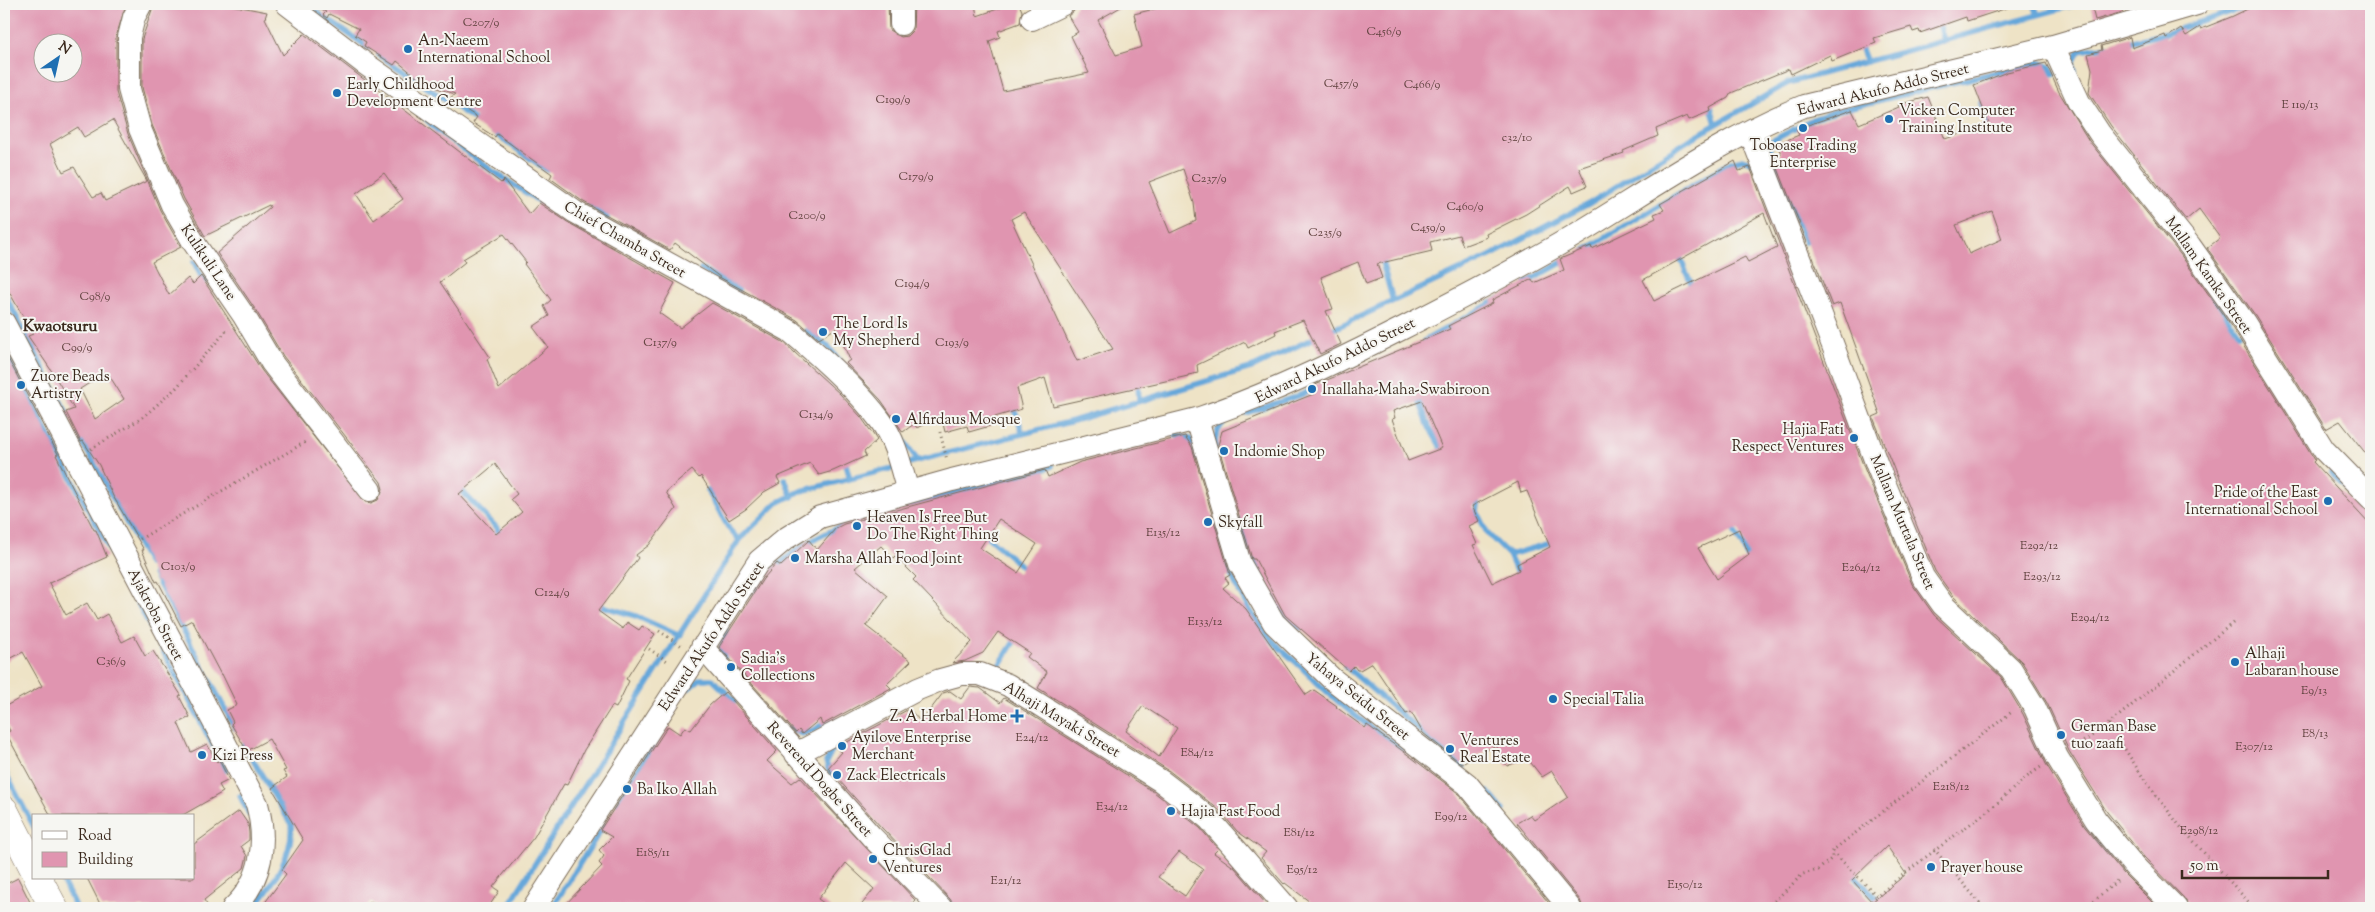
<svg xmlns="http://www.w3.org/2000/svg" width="2375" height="912" font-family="'Sorts Mill Goudy',serif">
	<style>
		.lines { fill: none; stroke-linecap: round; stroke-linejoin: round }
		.stream { stroke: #66a7da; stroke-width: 5.5 }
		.building { fill: #e095b0; fill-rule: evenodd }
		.minor-casing { stroke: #7a6b59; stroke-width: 24 }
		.tertiary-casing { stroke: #7a6b59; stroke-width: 29 }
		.path { stroke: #7a6b59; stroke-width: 3; stroke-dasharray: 1 4; stroke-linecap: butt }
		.minor { stroke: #fff; stroke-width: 22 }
		.tertiary { stroke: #fff; stroke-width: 28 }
		.poi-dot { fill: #1f6fb2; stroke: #f6f6f2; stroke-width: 2 }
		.labels { text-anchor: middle; stroke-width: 4; stroke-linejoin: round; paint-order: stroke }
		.number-label { font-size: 12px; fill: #644542 }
		.poi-label { font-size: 15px; fill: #3b2a1e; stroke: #f6f6f2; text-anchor: start }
		.street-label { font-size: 15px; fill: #3b2a1e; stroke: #f6f6f2 }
		.neighbourhood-label { font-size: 16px; font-weight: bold; fill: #3b2a1e; stroke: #f6f6f2 }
	</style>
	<rect width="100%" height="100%" fill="#f6f6f2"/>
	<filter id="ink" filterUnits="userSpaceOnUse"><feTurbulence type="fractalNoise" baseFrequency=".02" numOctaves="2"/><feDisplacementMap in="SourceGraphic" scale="10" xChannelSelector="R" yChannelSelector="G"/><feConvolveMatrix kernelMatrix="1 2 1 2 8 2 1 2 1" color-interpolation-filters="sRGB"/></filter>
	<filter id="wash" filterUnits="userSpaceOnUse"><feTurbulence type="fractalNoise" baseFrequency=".0096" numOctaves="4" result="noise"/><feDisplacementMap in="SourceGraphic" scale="20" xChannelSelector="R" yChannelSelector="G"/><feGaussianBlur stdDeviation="1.12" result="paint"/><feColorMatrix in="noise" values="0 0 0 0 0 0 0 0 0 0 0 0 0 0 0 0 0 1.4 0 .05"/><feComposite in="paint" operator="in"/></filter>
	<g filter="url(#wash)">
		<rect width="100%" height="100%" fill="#eee3c6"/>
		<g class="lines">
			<path class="stream" d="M2034 4 2038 15
				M309 7 369 48
				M1938 20 1944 41
				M1859 42 1867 62
				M2124 43 2167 33 2255 4
				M379 55 481 124
				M2075 71 2073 63 2079 51 2108 46
				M1709 100 1716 124
				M1981 103 1988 130
				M425 118 436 129 491 170 563 217
				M491 131 547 170
				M589 203 607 218
				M1805 242 1768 143 1813 119 1839 110 2039 62 2050 67 2054 74
				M1585 250 1731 162 1743 159 1755 164
				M1678 253 1694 290
				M1380 255 1393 301
				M194 262 202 278 211 282
				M701 269 738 290
				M2198 277 2239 334
				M1526 283 1568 259
				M4 293 69 417
				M806 331 828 346 843 365
				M1329 331 1490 256 1590 203 1689 140 1788 83 2078 4
				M1424 341 1499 299
				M4 350 226 770
				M1138 381 1139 401
				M1417 395 1429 427 1441 447
				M1013 405 1023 434
				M1246 413 1298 396 1322 386
				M898 432 918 461
				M1175 434 1190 439 1197 457
				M79 436 149 564
				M1215 448C1214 436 1219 424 1230 418
				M846 464 850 479
				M905 464 1073 421 1254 367 1318 336
				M2331 473 2371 511
				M785 479 792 497
				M457 486 497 528 501 537
				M708 491 729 529 739 540
				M1474 497 1478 505 1477 512 1487 533 1509 555 1519 578
				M1239 521C1251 559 1268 602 1300 628
				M1732 526C1737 539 1746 548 1748 562
				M1218 528C1225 570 1245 610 1274 642 1282 651 1293 659 1302 668 1334 700 1367 728 1406 750
				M983 533 1027 571
				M1509 555 1555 542
				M773 570C815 529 866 517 920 502 964 489 1008 479 1052 466
				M154 574 235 728
				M750 592 767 576
				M595 604 636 616 680 636
				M724 658 721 648 726 629
				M1345 666 1463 768
				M995 672 1017 637
				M689 688 700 679H712L735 701
				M786 728 802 734 816 729 825 722 840 721
				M244 745 291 824C294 855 272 886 253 908
				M4 770 34 827
				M831 777 826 762 837 741
				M1488 792 1503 810
				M240 796 249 814
				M618 803 656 740
				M2088 828 2111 855
				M1851 872 1886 908
				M61 878 76 908
				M945 898 956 908
				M507 908 739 540 777 503 801 491 897 467
				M552 908 604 825
				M2364 908 2371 901"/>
		</g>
		<g id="blocks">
			<path class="building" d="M4 4H126L116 37V92L128 134 160 210 181 247 152 262 169 295 188 278 193 284 201 276 262 371 365 502 371 503 378 500 383 489 381 482 283 356 255 309 217 253 270 207 269 205 205 236 184 199 152 125 142 87V39L154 4H225L267 12 265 18 283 55 304 34 501 183 504 180 529 214 539 203 569 223 675 283 659 313 680 328 712 303 783 342 840 394 861 417 877 440 864 452 866 456 833 471 819 475 810 463 777 477 780 483 764 492 746 509 729 520 701 476 699 478 692 470 666 492 676 509 649 545 636 555 638 558 598 611 623 629 627 622 639 630 642 626 655 634 626 679 629 681 616 708 612 706 584 750 567 785 564 784 534 837 493 887 499 891 488 908H380L371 901 366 908H261L286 874 282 870 303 840 272 788 287 777 283 771 286 770 269 739 247 751 231 724 233 722 227 710 237 705 222 674 221 675 192 620 181 626 158 581 156 582 142 550H144L113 496 99 465 83 441 81 442 66 412 74 409 53 373 28 336 33 334 4 283ZM42 42H72V72H42ZM113 120 147 181 105 201 101 193 93 197 74 167 63 172 50 144 78 127 84 137ZM384 173 403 199 374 220 356 194ZM504 234 526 262 524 264 551 300 544 306 549 316 533 327 548 347 499 389 487 359 490 357 440 282 465 262 463 259ZM107 372 124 399 95 419 80 389ZM495 464 517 494 511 499 522 512 496 534 459 494Z
				M308 4H523L543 6V4H888L889 30 901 37 907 36 913 30 914 4H975L977 16 1012 4H1019L1022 11 1020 23 998 31 1000 37 989 41 1003 91 1089 73 1071 36 1078 32 1068 16 1074 11 1076 4H1126L1098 20 1116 55 1142 47 1134 14 1162 7 1159 4H2009L2010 7 1967 21 1966 17 1920 33 1919 30 1913 32 1911 27 1874 38 1876 43 1832 61 1830 55 1791 74 1789 69 1731 93 1728 98 1710 108 1711 111 1689 120 1687 116 1656 129 1658 136 1623 151 1624 153 1579 168 1587 186 1573 192 1570 186 1526 214 1486 234 1487 237 1463 246 1459 235 1430 242 1432 251 1377 264 1382 278 1366 284 1358 262 1321 277 1333 309 1326 311 1341 344 1320 354 1303 320 1275 331 1276 334 1248 348 1245 342 1197 365 1198 373 1188 375V376L1053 406 1045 378 1017 388 1022 409 988 419 990 426 969 432 967 426 945 432 941 415 917 428 914 424 903 432 881 400 846 363 850 360 836 328 819 339 797 320 721 278 675 243 670 250 582 201 550 178 552 174 497 134 495 137 473 123 477 117 449 99 455 94 425 84 397 61 394 65 364 46 366 42 355 35 359 29 329 14 327 18 323 15 326 12ZM1183 169 1194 203 1196 221 1170 233 1149 182ZM1024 212 1088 311 1113 349 1077 361 1011 219Z
				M2112 4H2121L2123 12 2095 20 2092 8Z
				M2258 4H2371V460L2340 421 2326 429 2255 315 2207 248 2220 238 2199 209 2186 220 2111 126 2089 93 2092 69 2088 54 2102 50 2101 46 2130 37 2132 48 2165 35 2166 38 2181 28 2186 36 2200 27 2201 29 2231 17Z
				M2046 63 2059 92 2089 141 2180 254 2233 329 2315 460 2313 462 2371 525V901L2363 908H2189L2185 899 2144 857 2107 812 2069 751 2047 703 2022 662 1953 596 1935 571 1873 417 1880 414 1840 303 1832 306 1774 158 1781 154 1777 144 1799 135 1796 129 1852 110 1859 124 1899 107 1898 105 1928 97 1945 139 1989 124 1974 85 2007 72ZM1992 211 2002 239 1969 254 1956 225Z
				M1735 161 1739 171 1750 167 1865 470 1912 584 1934 615 2001 677 2023 714 2046 764 2085 827 2124 874 2158 908H1583L1580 900 1517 823 1530 815 1534 820 1568 797 1552 771 1542 777 1527 758 1507 766 1496 745 1462 764 1423 733 1411 712 1406 714 1372 663 1360 670H1357L1354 666 1349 671 1285 615 1255 559H1252L1218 445 1222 431 1316 393 1315 385 1450 329 1448 326 1493 303 1492 300 1532 279 1534 283 1564 270 1560 259 1591 246 1592 249 1656 218 1654 214 1664 210 1660 204ZM1764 213 1777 247 1748 262 1745 257 1654 301 1643 280ZM1422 401 1442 448 1408 461 1392 419 1395 418 1393 411ZM1518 482 1521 493 1527 491 1550 547 1517 564 1519 570 1492 583 1473 545 1477 544 1469 526 1479 521 1472 506ZM1739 529 1749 555 1717 579 1698 548ZM1887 846 1906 874 1872 902 1852 880Z
				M4 351 58 454 56 455 94 530H96L107 557 49 583 66 615 87 603 97 620 107 614 122 642 134 636 145 656 153 651 181 695 179 696 190 717 178 723 191 752 207 744 217 762 219 760 229 780 219 785 223 792 181 816H51L6 733 10 731 4 719V707L42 686 23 652 4 662Z
				M1185 436 1192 447 1230 575 1225 578 1229 583 1223 588 1246 609 1306 695 1314 690 1337 706 1336 707 1365 728 1367 725 1411 757 1458 793 1553 908H1318L1285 883 1284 884 1261 858 1266 852 1237 831 1219 810 1199 794 1168 770 1038 688 1047 672 1027 657 1030 653 998 632 983 653 965 661 952 663 972 642 913 580 916 577 895 556 893 558 881 546 855 568 888 596 866 626 911 661 887 684 891 688 822 725 820 719 802 734 799 730 796 733 719 647 763 579 777 563 781 566 809 540 817 550 836 528 844 524 1045 470 1048 477 1080 462ZM999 519 1037 544 1018 573 980 548ZM1143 706 1177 728 1159 757 1126 731Z
				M970 687 980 688 1000 703 1004 698 1154 792 1200 828 1218 849 1214 853 1235 868 1266 904 1261 908H956L950 899 881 827 828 768 842 752 836 748 909 709 921 722 943 693 950 691 961 699ZM1179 852 1203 869 1185 896 1158 877Z
				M725 692 777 751 767 761 792 783 800 777 915 900 908 908H859L874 889 846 863 818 899 831 908H562L602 866 599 863 604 856 599 850 612 837 600 830 668 726 680 734 685 727 691 730 710 705Z
				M239 811 248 824 249 833V840L241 846 247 856 244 868 204 900 209 908H102L87 878H194V844Z
				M18 878 33 908H4V885Z"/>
		</g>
	</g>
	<g filter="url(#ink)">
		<use href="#blocks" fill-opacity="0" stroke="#7a6b59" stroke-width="1"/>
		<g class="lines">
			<g class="minor-casing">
				<path id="minor" d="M141 4 134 17 129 37V89L140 129 172 205 194 243 244 316 272 363 370 490
					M287 4 364 63 575 212 790 331C820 356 857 389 880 420 896 441 901 468 908 492
					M901 4V24
					M1032 19 1063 4
					M2053 46 2079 102 2100 134 2190 246 2244 322 2324 450 2371 498
					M1750 132 1832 343 1877 465 1923 577 1943 605 2011 669 2035 708 2057 757 2096 820 2134 866 2176 908
					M4 323 257 804C267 841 263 880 233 908
					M1197 419 1240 564 1274 623 1331 678 1467 784 1570 908
					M702 647 871 836 941 908
					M796 754 918 689 940 680 962 674H980L1008 685 1161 781 1191 804 1209 819 1287 908
					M534 908 759 561 785 539 820 517 952 480 1197 419C1268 395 1334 363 1401 329 1458 300 1515 270 1570 238 1647 192 1720 140 1804 106L2053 46 2197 4"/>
			</g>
			<g class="tertiary-casing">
				<path id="tertiary" d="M4 810 34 869
					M38 878 54 908"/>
			</g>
			<path class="path" d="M940 432 947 460
				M91 449 142 418 176 388 228 329
				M140 539 307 441
				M659 631 682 646
				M649 649 669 662
				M2109 724 2144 779 2179 825 2254 908
				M2075 747 2105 727 2234 622
				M1934 849 1984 908
				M1833 852 1877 896
				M1767 908 1803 874 1818 870 1832 858V851L2013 711
				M1864 908C1902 873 1944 844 1985 813 2005 798 2019 781 2041 767
				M2086 908 2118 880"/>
			<use href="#minor" class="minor"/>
			<use href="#tertiary" class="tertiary"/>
		</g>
	</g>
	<g class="poi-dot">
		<circle cx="408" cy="49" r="5"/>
		<circle cx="337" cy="93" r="5"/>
		<circle cx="1889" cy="119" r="5"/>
		<circle cx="1803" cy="128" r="5"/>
		<circle cx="823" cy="332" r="5"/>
		<circle cx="21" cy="385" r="5"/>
		<circle cx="1312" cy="389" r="5"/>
		<circle cx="896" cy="419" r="5"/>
		<circle cx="1854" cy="438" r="5"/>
		<circle cx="1224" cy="451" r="5"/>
		<circle cx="2328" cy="501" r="5"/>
		<circle cx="1208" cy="522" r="5"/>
		<circle cx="857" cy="526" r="5"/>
		<circle cx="795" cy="558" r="5"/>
		<circle cx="2235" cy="662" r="5"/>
		<circle cx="731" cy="667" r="5"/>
		<circle cx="1553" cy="699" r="5"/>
		<path d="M1014.5 708.5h5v5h5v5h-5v5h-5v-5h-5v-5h5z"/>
		<circle cx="2061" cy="735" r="5"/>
		<circle cx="842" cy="746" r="5"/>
		<circle cx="1450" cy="749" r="5"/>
		<circle cx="202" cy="755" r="5"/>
		<circle cx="837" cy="775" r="5"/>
		<circle cx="627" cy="789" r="5"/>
		<circle cx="1171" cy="811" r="5"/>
		<circle cx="873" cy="859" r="5"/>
		<circle cx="1931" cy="867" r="5"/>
	</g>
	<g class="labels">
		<g class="number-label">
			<text x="481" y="26">C207/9</text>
			<text x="1384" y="35">C456/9</text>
			<text x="1341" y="87">C457/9</text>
			<text x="1422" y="88">C466/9</text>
			<text x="893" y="103">C199/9</text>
			<text x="2300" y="108">E 119/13</text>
			<text x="1517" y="141">c32/10</text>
			<text x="916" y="180">C179/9</text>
			<text x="1209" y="182">C237/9</text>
			<text x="1465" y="210">C460/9</text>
			<text x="807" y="219">C200/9</text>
			<text x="1428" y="231">C459/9</text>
			<text x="1325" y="236">C235/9</text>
			<text x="912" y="287">C194/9</text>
			<text x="95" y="300">C98/9</text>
			<text x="660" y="346">C137/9</text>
			<text x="952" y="346">C193/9</text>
			<text x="77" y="351">C99/9</text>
			<text x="816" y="418">C134/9</text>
			<text x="1163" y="536">E135/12</text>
			<text x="2039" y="549">E292/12</text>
			<text x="178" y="570">C103/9</text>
			<text x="1861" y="571">E264/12</text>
			<text x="2042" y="580">E293/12</text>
			<text x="552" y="596">C124/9</text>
			<text x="2090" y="621">E294/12</text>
			<text x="1205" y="625">E133/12</text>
			<text x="111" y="665">C36/9</text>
			<text x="2314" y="694">E9/13</text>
			<text x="2315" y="737">E8/13</text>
			<text x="1032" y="741">E24/12</text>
			<text x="2254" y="750">E307/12</text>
			<text x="1197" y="756">E84/12</text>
			<text x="1951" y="790">E218/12</text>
			<text x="1112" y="810">E34/12</text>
			<text x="1451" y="820">E99/12</text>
			<text x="2199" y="834">E298/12</text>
			<text x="1299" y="836">E81/12</text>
			<text x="653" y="856">E185/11</text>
			<text x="1302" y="873">E95/12</text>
			<text x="1006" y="884">E21/12</text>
			<text x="1685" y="888">E150/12</text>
		</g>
		<g class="poi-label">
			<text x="418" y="45">An-Naeem<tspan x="418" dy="17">International School</tspan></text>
			<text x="347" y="89">Early Childhood<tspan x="347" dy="17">Development Centre</tspan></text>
			<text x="1899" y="115">Vicken Computer<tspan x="1899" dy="17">Training Institute</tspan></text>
			<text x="1803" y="150" text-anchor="middle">Toboase Trading<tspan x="1803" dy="17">Enterprise</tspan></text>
			<text x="833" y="328">The Lord Is<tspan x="833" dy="17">My Shepherd</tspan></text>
			<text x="31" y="381">Zuore Beads<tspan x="31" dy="17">Artistry</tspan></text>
			<text x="1322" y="394">Inallaha-Maha-Swabiroon</text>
			<text x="906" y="424">Alfirdaus Mosque</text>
			<text x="1844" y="434" text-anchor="end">Hajia Fati<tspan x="1844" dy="17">Respect Ventures</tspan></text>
			<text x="1234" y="456">Indomie Shop</text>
			<text x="2318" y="497" text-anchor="end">Pride of the East<tspan x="2318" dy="17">International School</tspan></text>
			<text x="867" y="522">Heaven Is Free But<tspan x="867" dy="17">Do The Right Thing</tspan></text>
			<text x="1218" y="527">Skyfall</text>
			<text x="805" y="563">Marsha Allah Food Joint</text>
			<text x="2245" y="658">Alhaji<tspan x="2245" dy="17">Labaran house</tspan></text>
			<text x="741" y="663">Sadia's<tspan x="741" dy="17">Collections</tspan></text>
			<text x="1563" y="704">Special Talia</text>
			<text x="1007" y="721" text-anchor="end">Z. A Herbal Home</text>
			<text x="2071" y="731">German Base<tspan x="2071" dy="17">tuo zaafi</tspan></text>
			<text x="852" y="742">Ayilove Enterprise<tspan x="852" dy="17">Merchant</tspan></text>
			<text x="1460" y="745">Ventures<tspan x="1460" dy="17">Real Estate</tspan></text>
			<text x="212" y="760">Kizi Press</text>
			<text x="847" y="780">Zack Electricals</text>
			<text x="637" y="794">Ba Iko Allah</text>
			<text x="1181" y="816">Hajia Fast Food</text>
			<text x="883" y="855">ChrisGlad<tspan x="883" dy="17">Ventures</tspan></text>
			<text x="1941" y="872">Prayer house</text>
		</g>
		<g class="street-label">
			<text transform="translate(1883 89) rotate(-14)" y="5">Edward Akufo Addo Street</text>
			<text transform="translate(625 239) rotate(30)" y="5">Chief Chamba Street</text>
			<text transform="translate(209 262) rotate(56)" y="5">Kulikuli Lane</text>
			<text transform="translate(2209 275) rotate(55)" y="5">Mallam Kamka Street</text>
			<text transform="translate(1335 360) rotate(-26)" y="5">Edward Akufo Addo Street</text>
			<text transform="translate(1903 522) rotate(67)" y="5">Mallam Murtala Street</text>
			<text transform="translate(156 614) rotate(62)" y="5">Ajakroba Street</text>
			<text transform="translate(711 636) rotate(-56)" y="5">Edward Akufo Addo Street</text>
			<text transform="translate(1358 696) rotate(39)" y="5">Yahaya Seidu Street</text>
			<text transform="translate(1062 719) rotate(31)" y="5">Alhaji Mayaki Street</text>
			<text transform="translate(820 779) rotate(48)" y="5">Reverend Dogbe Street</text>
		</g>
		<g class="neighbourhood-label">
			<text x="60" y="331">Kwaotsuru</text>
		</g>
	</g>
	<rect width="2375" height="912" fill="none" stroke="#f6f6f2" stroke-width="20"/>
	<rect x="32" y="814" width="162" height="65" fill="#f6f6f2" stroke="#aba49d"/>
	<rect x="42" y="831" width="25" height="8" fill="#ffffff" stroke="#aba49d"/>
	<text x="78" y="840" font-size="15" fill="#3b2a1e">Road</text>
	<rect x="42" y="852" width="25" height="15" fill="#e095b0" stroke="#aba49d"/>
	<text x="78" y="864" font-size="15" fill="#3b2a1e">Building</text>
	<g transform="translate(58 58) rotate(34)"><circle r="24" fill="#f6f6f2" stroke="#aba49d"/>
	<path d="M0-4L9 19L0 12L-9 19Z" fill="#1f6fb2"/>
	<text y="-8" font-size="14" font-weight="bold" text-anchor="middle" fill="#3b2a1e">N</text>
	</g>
	<path d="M2182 870v8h146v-8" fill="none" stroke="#3b2a1e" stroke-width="2.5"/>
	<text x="2190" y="870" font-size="15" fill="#3b2a1e" stroke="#f6f6f2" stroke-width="4" paint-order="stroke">50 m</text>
</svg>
